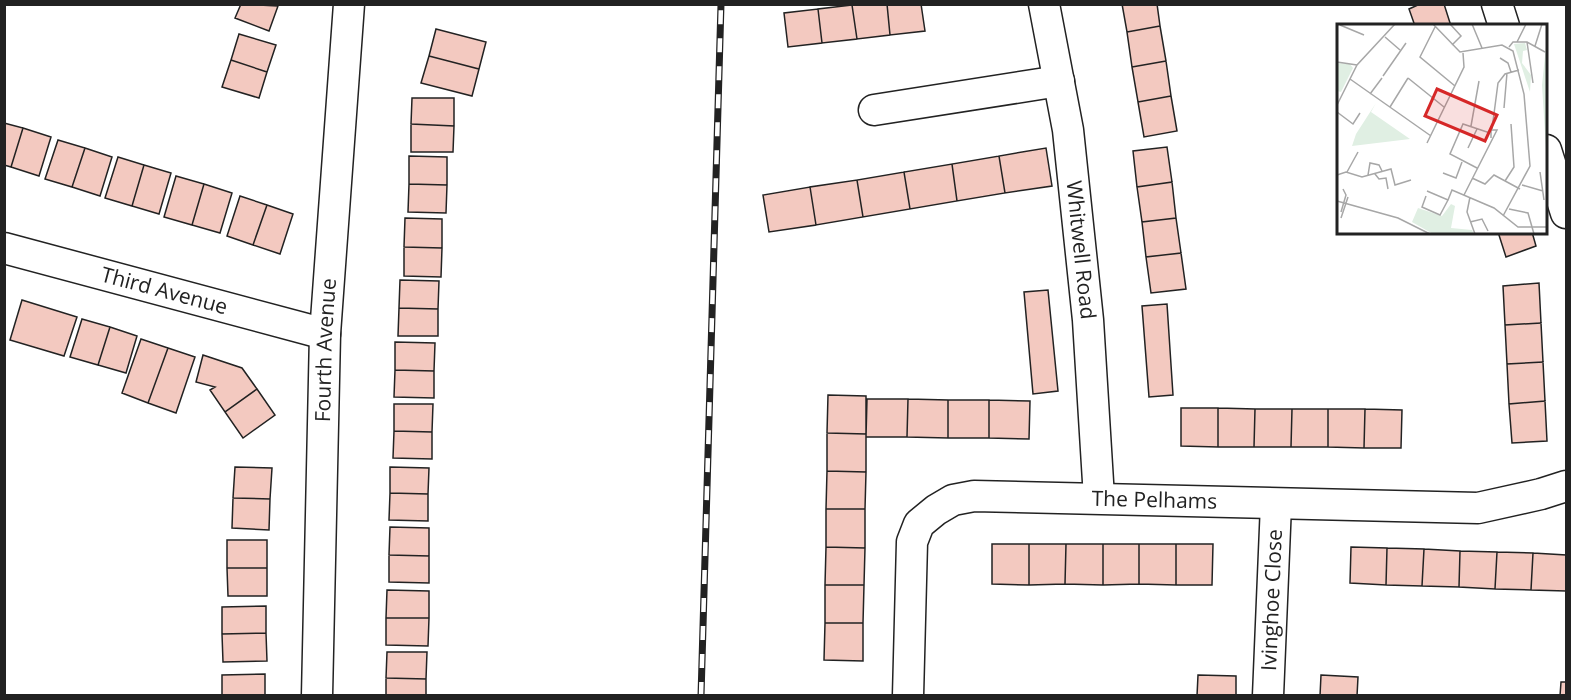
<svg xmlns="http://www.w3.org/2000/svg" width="1571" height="700" font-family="'Open Sans',sans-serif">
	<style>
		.building { fill: #f3c9c0; stroke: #222; stroke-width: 1.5 }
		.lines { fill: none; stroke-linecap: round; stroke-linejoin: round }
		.minor-casing { stroke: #222; stroke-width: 33 }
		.minor { stroke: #fff; stroke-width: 30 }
		.rail-casing { stroke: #222; stroke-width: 7 }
		.rail { stroke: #fff; stroke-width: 4.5; stroke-dasharray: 14; stroke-linecap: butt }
		.labels { text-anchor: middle; stroke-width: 4.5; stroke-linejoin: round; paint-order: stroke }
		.street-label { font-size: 21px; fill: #222; stroke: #fff }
		.inset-road { fill: none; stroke: #a7a7a7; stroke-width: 1.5 }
		.view { fill: #d62828; fill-opacity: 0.15; stroke: #d62828; stroke-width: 3 }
		.inset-edge { fill: none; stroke: #222; stroke-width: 3 }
	</style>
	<rect width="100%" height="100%" fill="#fff"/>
	<path class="building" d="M241 4 278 6 269 31 235 18Z
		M887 4 890 35 857 39 852 5Z
		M887 4H921L925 31 890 35Z
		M1122 4H1157L1160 26 1127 32Z
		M1420 4H1444L1451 26H1415L1409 9Z
		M852 5 857 39 822 43 818 9Z
		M818 9 822 43 788 47 784 13Z
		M1160 26 1166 61 1132 67 1127 32Z
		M436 29 486 42 479 69 429 56Z
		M239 34 276 45 267 72 231 60Z
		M429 56 479 69 472 96 421 83Z
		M231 60 267 72 259 98 222 87Z
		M1166 61 1171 96 1138 102 1132 67Z
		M1171 96 1177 131 1144 137 1138 102Z
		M412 98H454V126L411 124Z
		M4 123 23 128 11 167 4 165Z
		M411 124 454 126 453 152H411Z
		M23 128 51 137 39 176 11 167Z
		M58 140 85 148 72 187 45 179Z
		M1167 147 1172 182 1137 187 1133 151Z
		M85 148 112 157 100 196 72 187Z
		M1046 148 1052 186 1005 193 999 156Z
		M409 156 447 157V185L409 184Z
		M999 156 1005 193 957 201 952 164Z
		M118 157 144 165 132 206 105 198Z
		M952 164 957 201 910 209 904 172Z
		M144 165 171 173 159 214 132 206Z
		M904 172 910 209 863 217 857 180Z
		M176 176 204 184 192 225 164 217Z
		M857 180 863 217 816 225 810 187Z
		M1172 182 1176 218 1142 222 1137 187Z
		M204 184 232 193 220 233 192 225Z
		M409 184 447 185 446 213 408 212Z
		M810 187 816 225 769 232 763 195Z
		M240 196 267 205 253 245 227 236Z
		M267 205 293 214 280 254 253 245Z
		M405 218 442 219V248L404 247Z
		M1176 218 1181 253 1146 257 1142 222Z
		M1498 232H1532L1536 246 1506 257Z
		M404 247 442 248 441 277 404 276Z
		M1181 253 1186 289 1151 293 1146 257Z
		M400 280 439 281 438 309 399 308Z
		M1539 283 1541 323 1505 325 1503 286Z
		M1048 290 1058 391 1033 394 1024 292Z
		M22 300 77 317 64 356 10 340Z
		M1167 304 1173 395 1149 397 1142 306Z
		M399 308 438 309V336H398Z
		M82 319 110 327 98 365 70 357Z
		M1541 323 1543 362 1507 364 1505 325Z
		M110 327 137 336 126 373 98 365Z
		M141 339 168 348 148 403 122 393Z
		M395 342 435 343 434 371 395 370Z
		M168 348 195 357 176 413 148 403Z
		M203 355 242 368 257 389 225 412 210 390 215 387 196 382Z
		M1543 362 1545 401 1509 404 1507 364Z
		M395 370 434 371V398L394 397Z
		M257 389 275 415 243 438 225 412Z
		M828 395 866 396V434L827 433Z
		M867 399H908L907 437H866Z
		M908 399 948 400V438L907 437Z
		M948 400H989V438H948Z
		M989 400 1030 401 1029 439 989 438Z
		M1545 401 1547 441 1512 443 1509 404Z
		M394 404H433L432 432 394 431Z
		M1181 408H1218V447L1181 446Z
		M1218 408 1255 409 1254 447H1218Z
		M1255 409H1292L1291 447H1254Z
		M1292 409H1328V447H1291Z
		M1328 409H1365L1364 448 1328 447Z
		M1365 409 1402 410 1401 448H1364Z
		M394 431 432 432V459L393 458Z
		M827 433 866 434V472L827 471Z
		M235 467 272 468 270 499 233 498Z
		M390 467 429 468 428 494 390 493Z
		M827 471 866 472 865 509H826Z
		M390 493 428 494V521L389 520Z
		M233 498 270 499 269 530 232 528Z
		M826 509H865V548L826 547Z
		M390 527 429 528V556L389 555Z
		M227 540H267V568H227Z
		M992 544H1029V585L992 584Z
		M1029 544H1066L1065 584 1029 585Z
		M1066 544H1103V585L1065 584Z
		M1103 544H1139V584L1103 585Z
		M1139 544H1176V585L1139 584Z
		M1176 544H1213L1212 585H1176Z
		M826 547 865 548 864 585H825Z
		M1351 547 1387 548 1386 585 1350 583Z
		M1387 548 1424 549 1422 586 1386 585Z
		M1424 549 1460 551 1459 587 1422 586Z
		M1460 551 1497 552 1495 589 1459 587Z
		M1497 552 1533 553 1531 590 1495 589Z
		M1533 553 1566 555V591L1531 590Z
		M389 555 429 556V583L389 582Z
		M227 568H267V596H228Z
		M825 585H864L863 623H825Z
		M387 590 429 591V618H386Z
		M266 606V633L222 634V607Z
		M386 618H429L428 646 386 645Z
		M825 623H863V661L824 660Z
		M266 633 267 661 223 662 222 634Z
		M387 652H427L426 679 386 678Z
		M265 674V696H222V675Z
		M1198 675 1236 676V696H1197Z
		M1321 675 1358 677 1357 696H1320Z
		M386 678 426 679V696H386Z
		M1561 682H1566V696H1560Z"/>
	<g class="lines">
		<g class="minor-casing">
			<g id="minor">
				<path id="s1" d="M1044 4 1068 130 1088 320 1099 498"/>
				<path d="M1497 4 1504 26"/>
				<path d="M874 110 1059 81"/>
				<path d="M1546 150 1566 213"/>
				<path id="s2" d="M4 248 325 334"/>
				<path id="s3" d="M317 696 325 334 349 4"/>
				<path id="s4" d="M908 696 912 542 919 524 936 510 953 500 974 496 1478 508 1541 494 1566 486"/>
				<path id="s5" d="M1268 696 1276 504"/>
			</g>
		</g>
		<use href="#minor" class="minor"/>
		<g class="rail-casing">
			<path id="rail" d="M701 696 721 4"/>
		</g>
		<use href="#rail" class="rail"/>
	</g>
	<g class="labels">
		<g class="street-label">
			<text dy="7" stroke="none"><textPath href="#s1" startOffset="249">Whitwell Road</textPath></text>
			<text dy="7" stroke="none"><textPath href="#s2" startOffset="166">Third Avenue</textPath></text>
			<text dy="7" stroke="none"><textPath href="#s3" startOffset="346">Fourth Avenue</textPath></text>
			<text dy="7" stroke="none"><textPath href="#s4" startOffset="417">The Pelhams</textPath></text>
			<text dy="7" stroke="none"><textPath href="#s5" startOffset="96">Ivinghoe Close</textPath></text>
		</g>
	</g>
	<g transform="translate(1337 24)">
		<rect width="210" height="210" fill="#fff"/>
		<path d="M210 13 209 76 210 141 205 61ZM188 19 190 26 186 27 185 39 194 51 193 68 177 20ZM0 39 13 40 16 44 4 68 0 67ZM39 79 34 88 73 115 15 122 19 110ZM114 180 118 182 114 204 135 206 137 210H96L75 198 81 184 105 192Z" fill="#e0efe3"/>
		<path class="inset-road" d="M96 0 123 28 165 21 176 27 187 70 193 142 166 192M113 0 124 12 115 21M135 0 145 24M3 1 27 11M98 3 83 33 118 62M48 13 63 26M180 18 189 0M190 18 196 59M198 22 205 0M172 23 176 18H190L208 28M163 34 171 39 174 48M0 38 20 41M46 52 69 19M71 54 107 83M13 55 94 112M33 70 45 54M0 81 20 41 58 0M53 83 71 54M167 84 170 49M0 88 16 100 23 89M134 102 142 57M155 105 161 59 168 50 182 46M90 119 127 43 126 29M131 124 140 105M140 144 113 130 126 100 153 109M10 148 21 128M203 148 207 176M106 149 119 154 125 138M38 150 42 155 49 154 51 165M0 151 9 148 25 153 54 145 58 161 74 156M31 151 33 139 42 141 45 147M135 154 148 160 157 151 183 165M168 157 177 143 174 100M185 161 206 167M90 167 111 176 115 166 157 184 181 203H210M127 171 160 106H154V114M89 172 85 183 103 191 111 176M133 173 130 188 138 210M0 177 61 194 93 210M172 185 191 189 197 210M4 188 9 171 6 165M4 194 11 173M133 198 145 195 151 207"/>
		<path class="view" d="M100 65 160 91 148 117 88 92Z"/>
		<rect width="210" height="210" class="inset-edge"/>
	</g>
	<rect width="1571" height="700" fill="none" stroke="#222222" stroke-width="12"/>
</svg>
